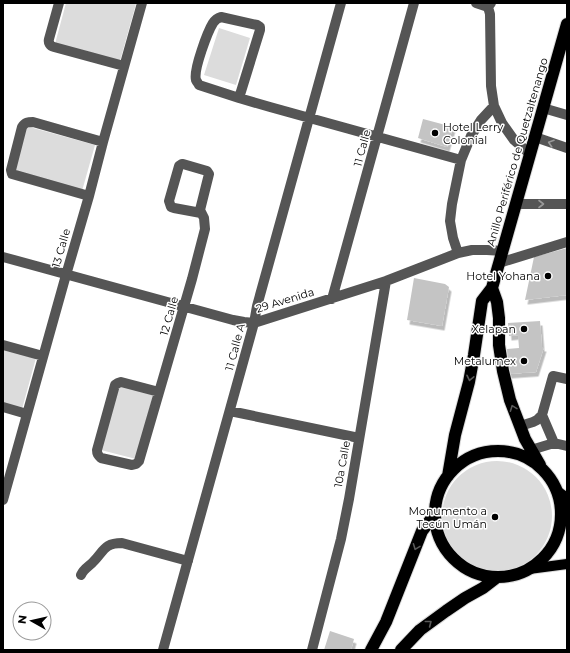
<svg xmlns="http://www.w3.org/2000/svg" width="570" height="653" font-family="Montserrat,sans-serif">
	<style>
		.green { fill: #dcdcdc }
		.building { fill: #c4c4c4; filter: url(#shadow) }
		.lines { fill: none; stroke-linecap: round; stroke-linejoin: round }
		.major-casing { stroke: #dbdbdb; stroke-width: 12 }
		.highway-casing { stroke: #dbdbdb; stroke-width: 14 }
		.minor { stroke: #555; stroke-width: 10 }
		.major { stroke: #000; stroke-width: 10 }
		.highway { stroke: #000; stroke-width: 12 }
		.oneway { stroke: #999 }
		.oneway2 { stroke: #595959 }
		.poi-dot { fill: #000; stroke: #fff; stroke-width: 1.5 }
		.labels { text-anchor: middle; stroke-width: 3; stroke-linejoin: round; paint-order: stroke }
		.poi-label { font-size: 11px; fill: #000; stroke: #fff; text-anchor: end }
		.street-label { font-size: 11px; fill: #000; stroke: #fff }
	</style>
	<defs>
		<filter id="shadow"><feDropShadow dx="2.5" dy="4.5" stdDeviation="0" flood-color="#0004"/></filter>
	</defs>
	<rect width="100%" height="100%" fill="#fff"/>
	<path class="green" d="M66 3H130L136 4 120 61 55 44Z
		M219 28 250 38 236 85 204 75Z
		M26 126 95 145 82 191 13 171Z
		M3 349 36 358 22 409 3 404Z
		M118 385 153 395 136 459 101 450Z
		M442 516a55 55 0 1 1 110 0a55 55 0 1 1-110 0Z"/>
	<path class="building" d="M423 119 453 127 447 147 418 138Z
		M567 248V295L525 300 534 257Z
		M414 278 445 284 449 287 442 326 407 320Z
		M540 321 542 347H544L536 372 508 374 507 349 519 348 518 335 509 336 508 323Z
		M330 631 354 639 351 650H324Z"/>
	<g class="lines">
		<g class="major-casing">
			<path id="major" d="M556 490 567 498
				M529 569 567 564"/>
		</g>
		<g class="highway-casing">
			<path id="highway" d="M492 288 497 302 499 318V345L503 371 510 400 525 439 540 465
				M435 514a63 63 0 1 1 126 0a63 63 0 1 1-126 0Z
				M448 476 455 435 469 382 474 355 482 301 492 288 567 24
				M371 650 386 622 422 531 435 514
				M401 650 420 630 446 611 465 598 483 588 496 578"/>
		</g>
		<path class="minor" d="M59 3 49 39C48 43 50 46 54 47L124 66
			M476 3 488 7
			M491 3 488 7 490 14 491 86 494 106 502 123 514 140 530 154
			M239 98 260 30V27L257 25 221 17C218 18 215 20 213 23 208 31 193 70 196 80 197 82 198 83 199 85L239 98 270 107 461 160
			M543 108 567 115
			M535 137 567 148
			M89 196 12 174 11 170 22 127C25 122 28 122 33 122L103 142
			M516 204H567
			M458 253 453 238 450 221 452 204 461 160 471 136 481 120 494 106
			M3 257 233 320 244 322 254 323 386 281 458 253 472 250H487L503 251
			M499 263 567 242
			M332 299 414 3
			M3 345 43 356
			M159 392 121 382 118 383 115 385 97 450C97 454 98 455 101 458L132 465 136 464 139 461 192 279 205 229 204 218 200 210 209 174 207 171 183 164H182L179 166 169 201 171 207 174 208 201 213
			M3 407 27 414
			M230 411 359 438
			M542 415 554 443
			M520 426 533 422 537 420 542 415 553 376 567 379
			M531 450 554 443 567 446
			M3 500 66 275 89 196 103 142 142 3
			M81 575C84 568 90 566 94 561 104 551 104 543 122 543L188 561
			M163 650 254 323 257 306 341 3
			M312 650 341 539 349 499 386 281"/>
		<use href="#major" class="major"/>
		<use href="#highway" class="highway"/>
	</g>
	<defs><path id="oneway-chevron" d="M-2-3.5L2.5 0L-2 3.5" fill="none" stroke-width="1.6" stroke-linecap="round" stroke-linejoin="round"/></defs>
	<g class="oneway">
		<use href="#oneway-chevron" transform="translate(551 143) rotate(-162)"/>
		<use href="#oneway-chevron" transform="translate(541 204)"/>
	</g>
	<g class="oneway2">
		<use href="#oneway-chevron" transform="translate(470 378) rotate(102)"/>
		<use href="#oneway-chevron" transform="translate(513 408) rotate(-111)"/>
		<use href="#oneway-chevron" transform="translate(416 547) rotate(111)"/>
		<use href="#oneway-chevron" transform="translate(429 623) rotate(-38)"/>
	</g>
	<g class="poi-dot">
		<circle cx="435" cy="133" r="4"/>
		<circle cx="548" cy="276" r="4"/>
		<circle cx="524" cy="329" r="4"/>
		<circle cx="524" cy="361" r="4"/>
		<circle cx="495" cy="517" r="4"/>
	</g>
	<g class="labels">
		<g class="poi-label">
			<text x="443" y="131" text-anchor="start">Hotel Lerry<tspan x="443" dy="13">Colonial</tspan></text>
			<text x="540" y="280">Hotel Yohana</text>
			<text x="516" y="333">Xelapan</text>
			<text x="516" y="365">Metalumex</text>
			<text x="487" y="515">Monumento a<tspan x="487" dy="13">Tecún Umán</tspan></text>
		</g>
		<g class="street-label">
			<text transform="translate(362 148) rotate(-75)" y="4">11 Calle</text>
			<text transform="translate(517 152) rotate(-74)" y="4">Anillo Periférico de Quetzaltenango</text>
			<text transform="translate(61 248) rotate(-74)" y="4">13 Calle</text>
			<text transform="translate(285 300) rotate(-17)" y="4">29 Avenida</text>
			<text transform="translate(169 316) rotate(-74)" y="4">12 Calle</text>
			<text transform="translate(235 347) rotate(-75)" y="4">11 Calle A</text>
			<text transform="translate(342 464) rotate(-80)" y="4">10a Calle</text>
		</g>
	</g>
	<rect width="570" height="653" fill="none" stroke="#000000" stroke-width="8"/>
	<g transform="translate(32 621) rotate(278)"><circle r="19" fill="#ffffff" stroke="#999999"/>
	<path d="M0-3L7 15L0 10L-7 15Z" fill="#000000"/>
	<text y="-6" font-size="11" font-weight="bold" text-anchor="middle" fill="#000000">N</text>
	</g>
</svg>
